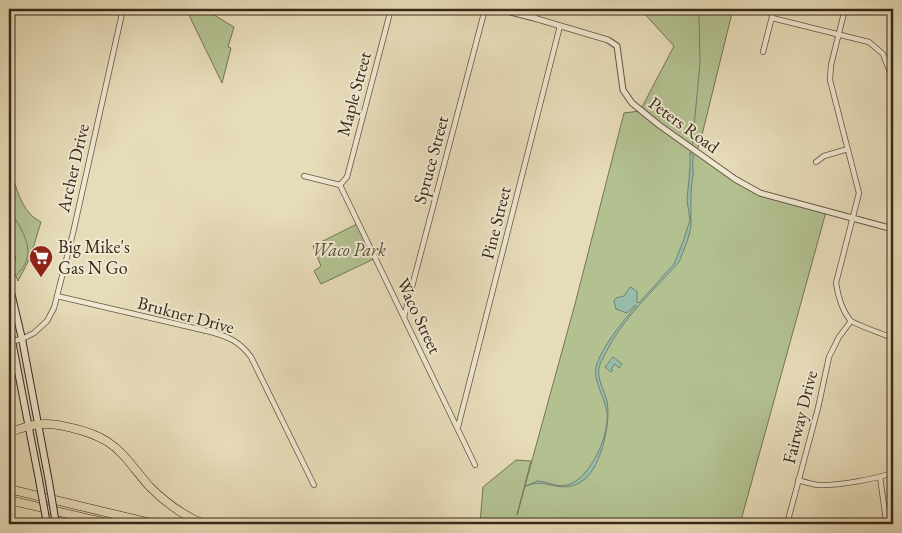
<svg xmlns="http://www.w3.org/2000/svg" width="902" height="533" font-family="'EB Garamond',serif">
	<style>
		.green { fill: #b3c191; stroke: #767455 }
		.water { fill: #97bcab; stroke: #718171 }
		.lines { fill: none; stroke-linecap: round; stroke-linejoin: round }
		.stream { stroke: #718171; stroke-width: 1 }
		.minor-casing { stroke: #645541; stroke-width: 6 }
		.tertiary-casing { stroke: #645541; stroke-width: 7 }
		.secondary-casing { stroke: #382819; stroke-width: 8 }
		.motorway-casing { stroke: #382819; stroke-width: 9 }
		.minor { stroke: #efe8d2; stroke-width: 4.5 }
		.tertiary { stroke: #efe8d2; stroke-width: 5 }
		.secondary { stroke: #efe8d2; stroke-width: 6 }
		.motorway { stroke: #e7dcb9; stroke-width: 8 }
		.secondary-bridge-casing { stroke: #382819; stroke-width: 8; stroke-linecap: butt }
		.secondary-bridge { stroke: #efe8d2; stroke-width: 6 }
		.labels { text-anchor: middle; stroke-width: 4; stroke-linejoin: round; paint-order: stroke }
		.street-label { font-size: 18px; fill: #382819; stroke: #efe8d2 }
		.poi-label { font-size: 18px; fill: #382819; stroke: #efe8d2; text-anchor: start }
		.park-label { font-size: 18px; font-style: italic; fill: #574e37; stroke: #efe8d2 }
	</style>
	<rect width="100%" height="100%" fill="#e7dcb9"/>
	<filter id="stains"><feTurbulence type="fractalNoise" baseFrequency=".004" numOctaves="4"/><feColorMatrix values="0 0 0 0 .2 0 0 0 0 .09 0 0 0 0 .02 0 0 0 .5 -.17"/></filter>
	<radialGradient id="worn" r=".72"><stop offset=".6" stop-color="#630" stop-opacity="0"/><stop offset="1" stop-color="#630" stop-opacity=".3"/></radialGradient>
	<path class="green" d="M186 9H215L214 15 234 27 228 47 231 48 222 83Z
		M643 9H733L700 143 696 152 760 193 826 212 740 524H480L483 487 516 460 531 461 517 515 575 304 624 113 640 111 674 46 642 11Z
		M9 160C13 177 18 202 31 215 34 218 38 220 41 222L30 258 18 281 12 267 16 259 9 241Z
		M359 223 376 258 321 284 314 271 321 266 313 246Z"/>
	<path class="water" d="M690 152 694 156C691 164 694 168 693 175 690 190 691 208 691 225 690 236 683 252 679 262 653 291 622 319 605 354 603 358 600 363 599 368 597 379 604 390 607 401 611 422 602 464 585 479 561 498 547 475 524 487L537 481C547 481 556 488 567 485 590 480 610 434 607 412 605 399 593 380 596 367 601 348 623 321 636 306L635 305 627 313 616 309 614 301 616 298 624 296 630 287 637 291V302L639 303 674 264 683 242 690 220 687 200 690 168Z
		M613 357 622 364 619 368 615 364 611 369 613 370 611 372 605 367Z"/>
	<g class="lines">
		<path class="stream" d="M692 147 700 64 699 13 697 9
			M9 208C25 236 42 257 9 281"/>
		<g class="minor-casing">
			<path id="minor" d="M845 9 831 65 830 80 859 193 836 283C838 296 841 309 850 320 854 324 885 335 893 338
				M534 18 536 9
				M772 18 869 42 883 54 893 80
				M763 52 774 9
				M816 162 824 156 848 149
				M304 176 340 185 475 465
				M340 185 347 177 391 9
				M57 296 211 332C229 337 239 341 251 357L314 485
				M404 317 485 9
				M9 342 22 339 34 333 47 321 54 308 73 233 123 9
				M458 427 560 26
				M880 477 886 520
				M798 480C805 482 811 484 818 485 839 486 874 479 893 473
				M787 524 818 408 829 357 839 337 851 321"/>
		</g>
		<g class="tertiary-casing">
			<path id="tertiary" d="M498 9 534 18 608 40 617 46 623 90 632 103 659 125 735 179 760 193 893 229"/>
		</g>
		<g class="secondary-casing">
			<path id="secondary" d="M9 284 22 339 49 482
				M9 325 39 480"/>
		</g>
		<g class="motorway-casing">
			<path id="motorway" d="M9 433C32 423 47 421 72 428 85 431 97 435 108 442 125 453 136 472 150 487 165 502 184 516 204 524
				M9 489 155 524
				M9 500 111 524"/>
		</g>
		<use href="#minor" class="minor"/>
		<use href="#tertiary" class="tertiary"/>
		<use href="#secondary" class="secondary"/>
		<use href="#motorway" class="motorway"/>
		<g class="secondary-bridge-casing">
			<path id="secondary-bridge" d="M39 480 47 524
				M49 482 56 524"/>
		</g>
		<use href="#secondary-bridge" class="secondary-bridge"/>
	</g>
	<defs>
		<g id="supermarket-pin" transform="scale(1.25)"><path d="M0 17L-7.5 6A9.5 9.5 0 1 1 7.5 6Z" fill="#8f2418" stroke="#efe8d2"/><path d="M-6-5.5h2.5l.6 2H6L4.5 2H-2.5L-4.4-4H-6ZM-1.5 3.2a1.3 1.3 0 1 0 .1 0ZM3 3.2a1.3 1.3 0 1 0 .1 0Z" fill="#fff"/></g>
	</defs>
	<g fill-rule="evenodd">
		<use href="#supermarket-pin" x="41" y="257"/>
	</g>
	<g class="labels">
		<g class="street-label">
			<text transform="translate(354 94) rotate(-75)" y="6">Maple Street</text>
			<text transform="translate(684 125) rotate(36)" y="6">Peters Road</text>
			<text transform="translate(431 160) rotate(-75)" y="6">Spruce Street</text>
			<text transform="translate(73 168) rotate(-77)" y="6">Archer Drive</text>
			<text transform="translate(496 223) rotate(-76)" y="6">Pine Street</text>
			<text transform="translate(186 315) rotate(15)" y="6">Brukner Drive</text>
			<text transform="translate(419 316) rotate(65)" y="6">Waco Street</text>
			<text transform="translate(800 417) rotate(-76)" y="6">Fairway Drive</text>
		</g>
		<g class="poi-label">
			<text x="58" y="253">Big Mike's<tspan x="58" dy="21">Gas N Go</tspan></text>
		</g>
		<g class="park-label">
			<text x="349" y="256">Waco Park</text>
		</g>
	</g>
	<rect width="902" height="533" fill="none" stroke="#e7dcb9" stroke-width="30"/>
	<rect x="10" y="10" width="882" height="513" fill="none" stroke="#382819" stroke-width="2.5"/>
	<rect x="15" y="15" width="872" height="503" fill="none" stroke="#382819"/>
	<rect width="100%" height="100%" filter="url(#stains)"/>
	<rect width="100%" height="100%" fill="url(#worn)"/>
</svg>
